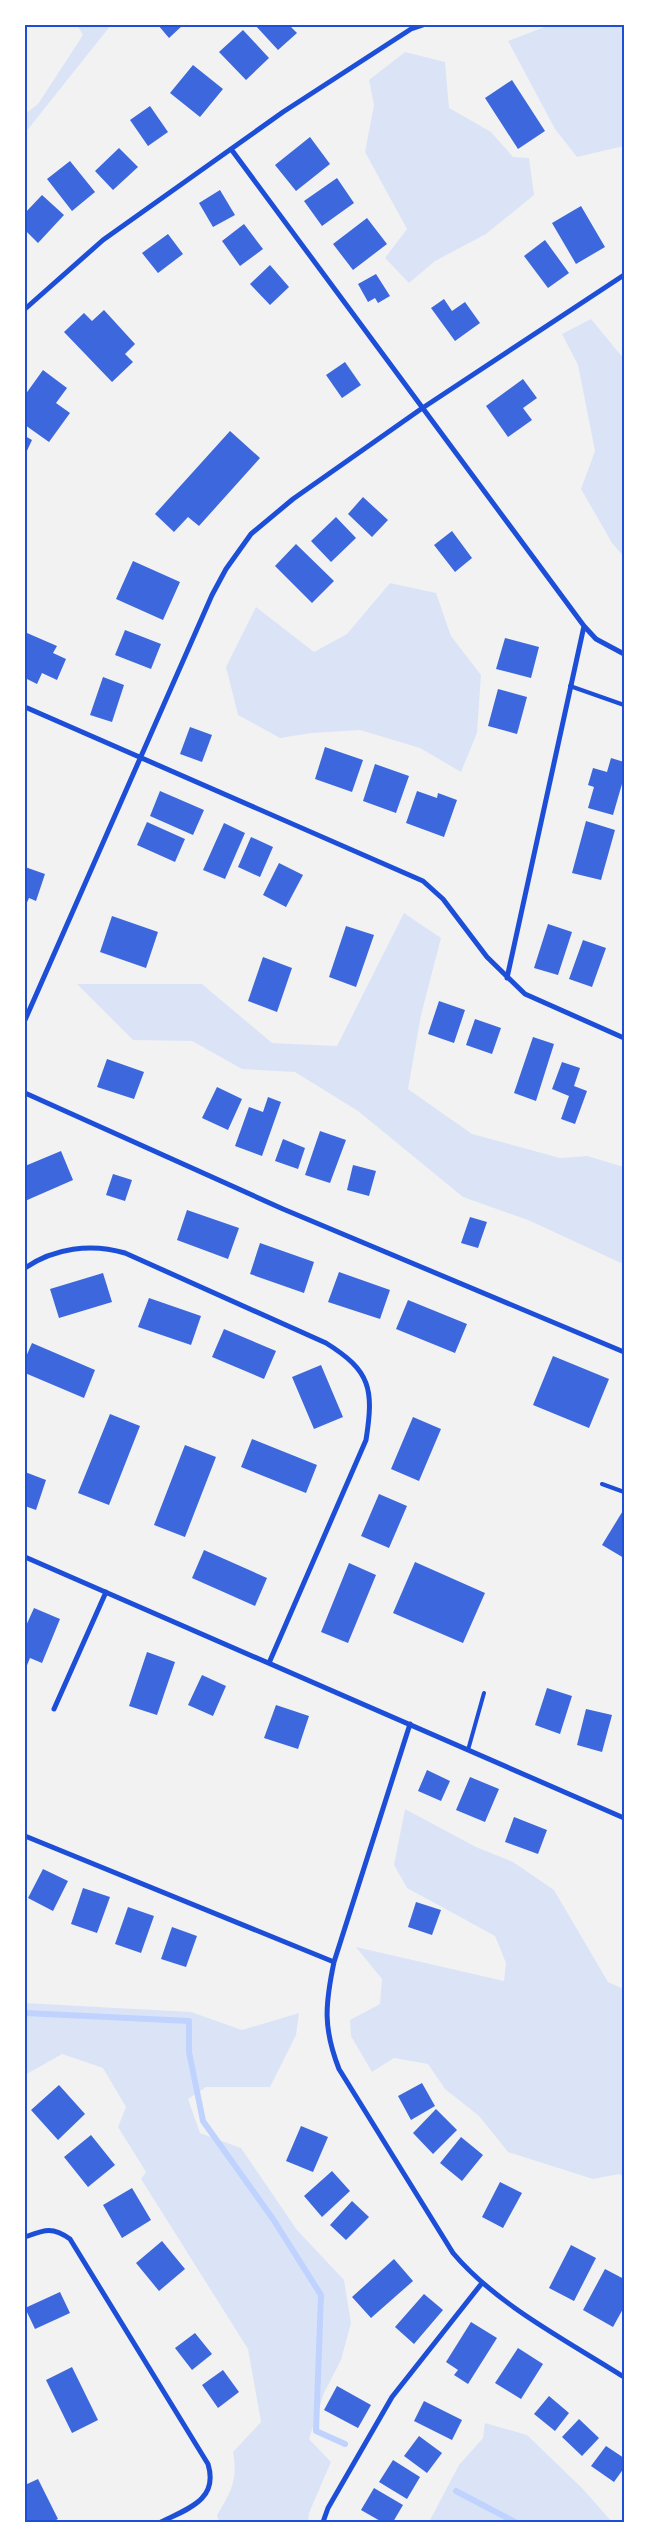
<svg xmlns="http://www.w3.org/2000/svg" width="649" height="2547" font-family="'Noto Sans',sans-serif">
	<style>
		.green { fill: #dbe4f7 }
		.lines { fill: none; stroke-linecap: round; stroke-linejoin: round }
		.stream { stroke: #bfd3fe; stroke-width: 6 }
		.building { fill: #3d67dc }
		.service { stroke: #1d4ed8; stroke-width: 4 }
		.minor { stroke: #1d4ed8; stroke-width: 5 }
		.neatline { fill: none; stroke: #1d4ed8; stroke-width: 2 }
	</style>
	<rect width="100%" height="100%" fill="#f2f2f2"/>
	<path class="green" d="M77 25H111L25 133V114L38 104 83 35Z
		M550 25H624V146L577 157 555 129 508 41Z
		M405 52 445 62 449 108 491 132 513 157 529 158 534 195 486 234 435 261 409 283 385 258 407 229 365 152 374 105 369 80Z
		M591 319 624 359V557L612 543 581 489 595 451 578 365 562 334Z
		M390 583 436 593 451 636 481 675 477 733 461 772 420 748 360 730 312 733 280 738 238 715 226 667 256 607 314 652 347 634Z
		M404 913 441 938 421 1015 408 1089 472 1134 560 1158 587 1156 624 1167V1259L621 1263 528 1220 463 1197 358 1111 295 1072 242 1069 192 1041 133 1040 77 984H202L272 1043 337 1046Z
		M405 1809 476 1847 513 1862 554 1890 608 1982 624 1989V2177L619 2174 593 2179 508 2152 479 2116 445 2089 428 2064 394 2058 372 2072 351 2036 350 2020 380 2004 382 1979 356 1947 504 1981 506 1963 495 1936 407 1888 394 1865Z
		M25 2003 191 2012 242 2030 299 2013 296 2035 270 2087H206L188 2099 200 2133 241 2148 297 2230 344 2280 351 2323 341 2360 324 2393 309 2439 331 2462 309 2513 308 2522H219L217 2515C231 2492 238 2480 233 2452L261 2422 248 2349 141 2179 146 2172 118 2127 126 2107 103 2068 62 2054 25 2075Z
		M485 2423 527 2435 583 2489 612 2522H429L459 2465 483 2438Z"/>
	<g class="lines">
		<path class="stream" d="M25 2013 189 2021V2052L203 2121 273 2219 321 2295 316 2431 345 2444
			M456 2491 515 2522"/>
	</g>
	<path class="building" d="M158 25H183L169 38Z
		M255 25H289L297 33 278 50Z
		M243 30 269 58 246 80 219 52Z
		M193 65 223 89 200 117 170 93Z
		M512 80 545 131 518 149 485 98Z
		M150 106 168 132 148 146 130 120Z
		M310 137 330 164 296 191 275 165Z
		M119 148 138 167 113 190 95 171Z
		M70 161 95 192 72 211 47 179Z
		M337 178 354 203 322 226 304 201Z
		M220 190 235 215 213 227 199 203Z
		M42 195 64 215 38 243 25 230V213Z
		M581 206 605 247 576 264 552 223Z
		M367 218 387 244 353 270 333 244Z
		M244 224 263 249 240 266 222 241Z
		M168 234 183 254 158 273 142 253Z
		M545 240 569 273 548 288 524 256Z
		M270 265 289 287 270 305 250 284Z
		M376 274 390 296 378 303 375 298 368 302 358 284Z
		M444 299 452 311 465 302 480 323 455 341 431 308Z
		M104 310 135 344 125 354 133 362 112 382 64 332 84 313 92 321Z
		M345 362 361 385 342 398 326 375Z
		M43 370 67 388 56 403 70 413 49 442 25 425V395Z
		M523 379 537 398 523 408 532 420 508 437 486 406Z
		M230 431 260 458 199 526 188 517 174 532 155 514Z
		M25 436 32 440 25 455Z
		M363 497 388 520 372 537 348 514Z
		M336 517 356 538 331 562 311 541Z
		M452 531 472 558 455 572 434 545Z
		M296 544 334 581 312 603 275 566Z
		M133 561 180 582 163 620 116 599Z
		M125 630 161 644 151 669 115 655Z
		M27 633 57 646 53 653 66 659 57 680 42 673 37 684 25 678Z
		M505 638 539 647 531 678 496 669Z
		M103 677 124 685 112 722 90 715Z
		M498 689 527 697 517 734 488 726Z
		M190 727 212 735 202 762 180 754Z
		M325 747 363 760 352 792 315 779Z
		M611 758 624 762V777L613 815 588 808 594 787 588 785 593 768 607 772Z
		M375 764 409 776 396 813 363 801Z
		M160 791 204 810 193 835 150 816Z
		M417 791 437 798 438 793 457 800 444 837 406 823Z
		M586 821 615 830 601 880 572 873Z
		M147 822 185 839 175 862 137 845Z
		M224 823 245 833 225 879 203 870Z
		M251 837 273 847 260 877 238 867Z
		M279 863 303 875 286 907 263 895Z
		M25 867 45 874 36 901 29 898 25 907Z
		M112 916 158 932 146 968 100 952Z
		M548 924 572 932 558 975 534 968Z
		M346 926 374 935 356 987 329 977Z
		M583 940 606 948 592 987 569 979Z
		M263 957 292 968 277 1012 248 1001Z
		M439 1001 465 1010 454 1043 428 1034Z
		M475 1019 501 1028 492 1054 466 1045Z
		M533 1037 554 1044 536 1101 514 1093Z
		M107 1059 144 1072 134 1099 97 1087Z
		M562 1062 580 1068 574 1086 587 1091 575 1124 561 1119 569 1096 552 1089Z
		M217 1087 242 1099 228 1130 202 1118Z
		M268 1097 281 1102 262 1156 235 1146 249 1107 263 1112Z
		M320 1131 346 1140 330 1183 305 1175Z
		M283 1139 305 1148 298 1169 275 1161Z
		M61 1151 73 1180 25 1201V1166Z
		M353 1165 376 1171 369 1196 347 1190Z
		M113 1174 132 1180 125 1201 106 1195Z
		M187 1210 239 1228 228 1259 177 1240Z
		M470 1217 487 1222 478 1248 461 1243Z
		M260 1243 314 1262 304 1293 250 1274Z
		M339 1272 390 1290 380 1319 328 1302Z
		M103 1273 112 1302 59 1318 50 1289Z
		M149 1298 201 1316 191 1345 138 1327Z
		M408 1300 467 1324 455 1353 396 1329Z
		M224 1329 276 1351 264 1379 212 1357Z
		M32 1343 95 1370 84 1398 25 1373V1359Z
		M553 1356 609 1379 589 1428 533 1405Z
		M321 1365 343 1417 314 1429 292 1377Z
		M110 1414 140 1426 109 1505 78 1493Z
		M413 1417 441 1429 419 1481 391 1469Z
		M252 1439 317 1465 306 1493 241 1467Z
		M185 1445 216 1457 185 1537 154 1525Z
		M25 1472 46 1480 36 1510 25 1506Z
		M379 1494 407 1506 389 1548 361 1536Z
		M624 1509V1558L602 1545Z
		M204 1550 267 1578 255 1606 192 1578Z
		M415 1562 485 1593 463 1643 393 1613Z
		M349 1563 376 1575 348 1643 321 1632Z
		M34 1608 60 1619 42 1663 30 1658 25 1670V1628Z
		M147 1652 175 1662 157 1715 129 1706Z
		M202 1675 226 1686 213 1716 188 1705Z
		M547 1688 572 1696 560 1734 535 1725Z
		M276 1705 309 1716 298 1749 264 1738Z
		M586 1709 612 1715 602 1752 577 1745Z
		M427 1770 450 1781 441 1801 418 1791Z
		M470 1777 499 1789 485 1822 456 1810Z
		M514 1817 547 1830 538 1854 505 1842Z
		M43 1869 68 1881 53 1911 28 1898Z
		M83 1888 110 1897 97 1933 71 1924Z
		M416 1902 441 1910 432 1935 408 1927Z
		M128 1907 154 1916 141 1953 115 1944Z
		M172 1927 197 1936 186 1967 161 1959Z
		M422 2083 435 2106 411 2120 398 2096Z
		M59 2085 85 2114 58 2140 31 2110Z
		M436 2109 457 2130 433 2154 413 2133Z
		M301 2126 328 2137 313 2172 286 2161Z
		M91 2135 115 2165 88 2187 64 2157Z
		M461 2137 483 2155 462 2181 440 2163Z
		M332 2171 350 2191 322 2217 304 2196Z
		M500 2182 522 2193 503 2228 482 2217Z
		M132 2188 151 2220 122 2238 103 2205Z
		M352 2201 369 2217 346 2240 330 2225Z
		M162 2241 185 2269 159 2291 136 2263Z
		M571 2245 596 2258 574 2301 549 2288Z
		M394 2259 413 2281 371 2318 352 2297Z
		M605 2269 624 2279V2307L613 2327 583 2310Z
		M60 2292 70 2313 35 2329 25 2308Z
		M424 2294 443 2310 414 2344 395 2327Z
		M471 2322 497 2338 468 2384 454 2375 458 2370 446 2362Z
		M195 2333 212 2354 192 2370 175 2348Z
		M518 2348 543 2364 521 2399 495 2383Z
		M72 2367 98 2420 72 2433 46 2380Z
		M223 2370 239 2392 218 2408 202 2385Z
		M337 2386 371 2405 358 2428 324 2410Z
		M549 2396 569 2413 555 2431 534 2414Z
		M424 2401 462 2420 452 2440 414 2421Z
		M579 2419 599 2438 582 2456 562 2437Z
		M419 2436 442 2453 427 2473 404 2456Z
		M606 2446 624 2458V2468L614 2482 591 2466Z
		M393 2460 420 2477 407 2499 379 2482Z
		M38 2479 58 2519 52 2522H28L25 2517V2485Z
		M374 2488 403 2505 393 2522H382L361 2510Z"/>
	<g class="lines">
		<path class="service" d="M570 686 624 705
			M602 1484 624 1492
			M468 1750 484 1693"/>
		<path class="minor" d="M231 149 584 626 596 639 624 654
			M25 309 103 240 283 112 411 29 423 25
			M25 707 423 881 443 899 487 957 525 994 624 1038
			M507 978 584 626
			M25 1020 212 595 226 569 251 534 293 499 421 409 624 275
			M25 1093 283 1209 624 1352
			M25 1268C54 1248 91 1243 125 1253L326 1343C371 1371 374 1389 366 1440L269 1663
			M25 1557 624 1818
			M54 1709 106 1592
			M410 1724 334 1962C325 2005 323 2028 339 2069L453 2253C497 2305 566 2340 624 2377
			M25 1836 334 1962
			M25 2237C44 2230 52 2226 70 2239L208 2464C219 2500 187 2509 161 2522
			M323 2522 328 2508 392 2397 482 2283"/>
	</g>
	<rect width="649" height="2547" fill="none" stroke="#ffffff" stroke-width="52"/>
	<rect x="26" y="26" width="597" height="2495" class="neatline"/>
</svg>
